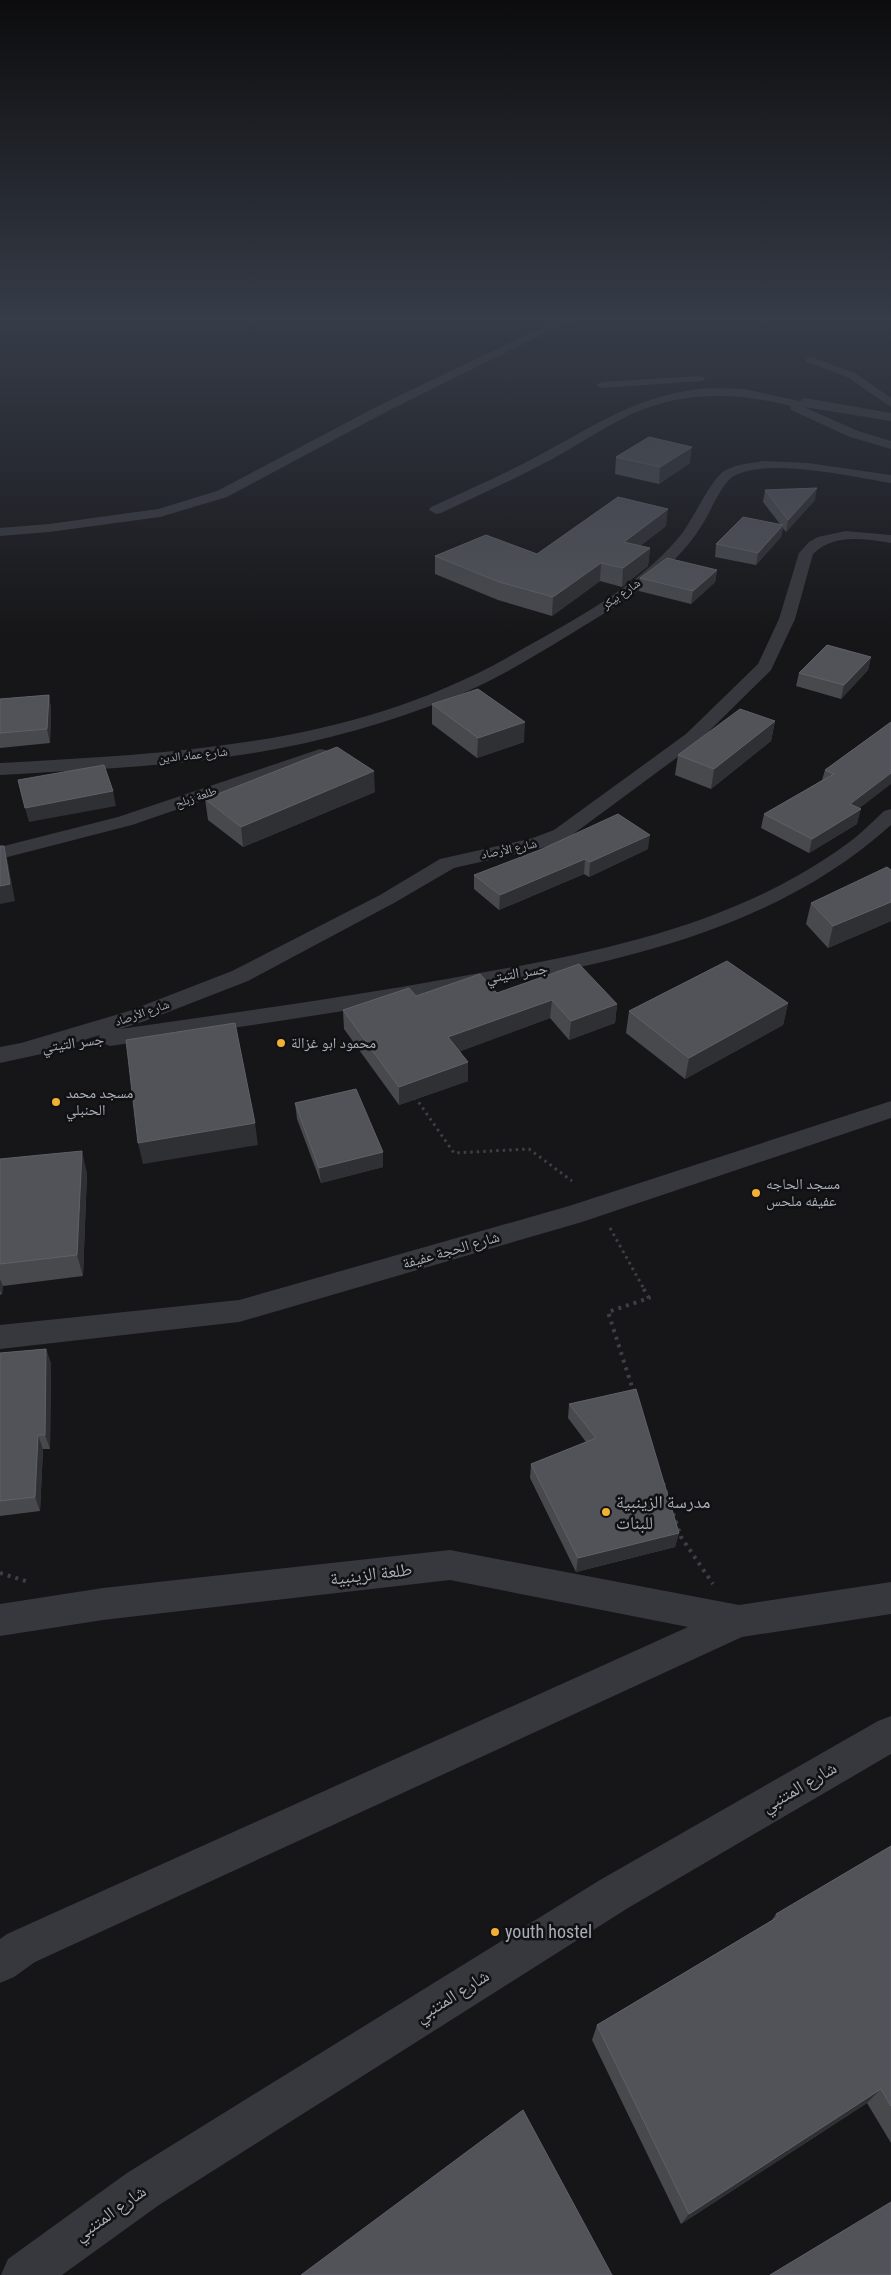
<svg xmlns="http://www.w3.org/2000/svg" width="891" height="2275" font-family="'Roboto Condensed','Noto Naskh Arabic',sans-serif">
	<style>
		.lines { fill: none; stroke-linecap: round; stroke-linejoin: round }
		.path-far1 { stroke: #3d3f44; stroke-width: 3; stroke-dasharray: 2.5 4; stroke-linecap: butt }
		.path { stroke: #3d3f44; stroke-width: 4; stroke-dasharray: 3 5; stroke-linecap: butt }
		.minor { fill: #37383d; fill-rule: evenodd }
		.wall { fill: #47494d }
		.shaded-wall { fill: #2f3033 }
		.building { fill: #525359; stroke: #5f6168 }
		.poi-dot { fill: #f2b134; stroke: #111113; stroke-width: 2 }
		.labels { text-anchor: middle; stroke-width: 5; stroke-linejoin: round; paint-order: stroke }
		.far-street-label { font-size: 12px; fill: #a8adb8; stroke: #111113 }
		.street-label { font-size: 15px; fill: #a8adb8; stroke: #111113 }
		.poi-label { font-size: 15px; fill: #a8adb8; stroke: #111113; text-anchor: start }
		.near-poi-label { font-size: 18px; fill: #a8adb8; stroke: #111113; text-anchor: start }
		.near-street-label { font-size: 18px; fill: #a8adb8; stroke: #111113 }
	</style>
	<rect width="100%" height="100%" fill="#161618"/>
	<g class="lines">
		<path class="path-far1" d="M415 1097 454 1153 529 1149 572 1181
			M610 1228 644 1289"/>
		<path class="path" d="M634 1393 608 1312 649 1298 643 1288
			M663 1483 681 1537 713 1584
			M0 1573 29 1582"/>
		<path class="minor" d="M561 318H575L386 412 227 497 160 517 49 532 0 536V528L49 524 158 509 217 491 378 406Z
			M811 357 855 373 891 398V407L847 377 807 362 805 360 807 358Z
			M699 376 703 377 705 379 703 381 602 388 596 385 602 382Z
			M709 388 744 389 799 401 805 398 891 413V421L804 407 858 431 891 441V449L850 437 791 410 790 406C738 392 684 391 634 413 606 426 581 443 554 458 517 478 479 495 441 513L436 514 429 510 431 507C466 491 500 476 534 458 595 426 637 394 709 388Z
			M764 461 808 463 891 475V483C855 477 766 457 734 476 722 482 710 513 702 525 694 538 685 549 674 560 646 589 608 611 574 632 536 655 498 679 456 696 389 723 319 743 247 754 165 767 82 770 0 775V763C180 753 351 746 512 655 570 622 637 588 680 536 692 522 712 476 726 470 738 464 751 463 764 461Z
			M846 531 891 535V543C864 539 834 533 813 554L795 619 771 670 698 742 568 838 546 847 454 868 394 903 248 981 145 1021 120 1029C231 1013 342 998 452 978 589 954 733 928 848 843 861 834 872 822 884 811L891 809V825C770 934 608 964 453 992 339 1013 225 1029 110 1046L102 1043 98 1038 100 1035 48 1051 46 1053 0 1063V1047L21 1043 129 1011 232 971 380 895 440 859 533 838 554 830 686 734 758 664 779 619 799 553 809 542 818 537Z
			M320 749 326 750 329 754 326 758 132 825 0 859V847L118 817Z
			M891 1101V1118L582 1222 239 1322 0 1349V1325L239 1300 569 1206Z
			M450 1550 739 1605 891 1582V1614L742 1637 35 1962 14 1977 0 1983V1939L7 1934 688 1627 450 1580 103 1620 0 1636V1604L103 1588Z
			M891 1716V1754L628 1908 159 2205 62 2275H1L8 2259 127 2173 600 1880 878 1721Z"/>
	</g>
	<path class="wall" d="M616 457 690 463 659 484 615 474Z
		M765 490 815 500 786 532 783 528 781 537 756 565 715 557 716 544 780 524 763 502Z
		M666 526 640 546 650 548 648 566 643 570 622 587 600 581 552 616 498 600 435 574V556L537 554Z
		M717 570 715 582 691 604 639 591 640 578Z
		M871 657 868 670 841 699 796 686 799 673Z
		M49 695 51 709 50 743 0 748V699Z
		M432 704 524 742 477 758 432 724Z
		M775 721 771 741 711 789 675 775 678 755Z
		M891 722 859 809 857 824 809 853 761 828 764 814 822 780 825 770Z
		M375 792 243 847 208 820 205 799Z
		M648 849 589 877 584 874 499 910 474 889V875Z
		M891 870V921L828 948 806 924 811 903Z
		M497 993 617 1004 615 1023 569 1040 550 1018 460 1051 468 1081 399 1105 344 1029 343 1010 416 996Z
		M788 1003 783 1025 685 1079 626 1033 629 1011Z
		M295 1103 383 1152V1167L321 1183 297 1119Z
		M0 1159 87 1173 83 1276 3 1286 2 1294 0 1295Z
		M46 1349 51 1364 50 1449H43L40 1511 0 1516V1353Z
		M569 1404 679 1533 675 1547 576 1572 530 1478 531 1464 586 1442 568 1418Z
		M891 1846V2143L867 2103 681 2224 592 2040 597 2025 772 1920 776 1914Z"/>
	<path class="shaded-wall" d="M692 447 690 463 659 484 660 467Z
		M817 488 815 500 786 532 788 520Z
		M668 509 666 526 622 560 624 542Z
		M783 525 781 537 756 565 758 553Z
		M650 548 648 566 622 587 623 568Z
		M601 563 600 581 552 616 553 597Z
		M717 570 715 582 691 604 693 591Z
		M871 657 868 670 841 699 844 685Z
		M49 695 51 709 50 743 47 729Z
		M775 721 771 741 711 789 714 769Z
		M525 722 524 742 477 758 478 738Z
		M374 771 375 792 243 847 241 827Z
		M891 773V784L847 818 861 809 857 824 809 853 812 839 850 804Z
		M113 791 116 806 29 822 25 808Z
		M650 835 648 849 589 877 590 862Z
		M4 846 8 863 15 901 0 904V886Z
		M585 859 584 874 499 910 500 895Z
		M891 902V921L828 948 833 926Z
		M552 1000 550 1018 448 1056V1037Z
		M788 1003 783 1025 685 1079 689 1058Z
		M617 1004 615 1023 569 1040 571 1021Z
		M468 1062V1081L399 1105V1087Z
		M255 1123 258 1145 143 1164 138 1143Z
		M82 1151 87 1173 83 1276 77 1255Z
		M383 1152V1167L321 1183 319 1168Z
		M0 1279 3 1286 2 1294 0 1290Z
		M46 1349 51 1364 50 1449 45 1435Z
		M38 1435 43 1449 40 1511 35 1497Z
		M679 1533 675 1547 576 1572 578 1558Z
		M881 2089 867 2103 681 2224 689 2214Z"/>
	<path class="building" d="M649 437 692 447 660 467 616 457Z
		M817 488 788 520 765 490Z
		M618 497 668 509 624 542 650 548 623 568 601 563 553 597 499 582 435 556 486 535 537 554Z
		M743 517 783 525 758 553 716 544Z
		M667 558 717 570 693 591 640 578Z
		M827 645 871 657 844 685 799 673Z
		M478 689 525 722 478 738 432 704Z
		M49 695 47 729 0 733V699Z
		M740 709 775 721 714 769 678 755Z
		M891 722V773L850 804 861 809 812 839 764 814 834 774 825 770Z
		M337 747 374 771 241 827 205 799Z
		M104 765 113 791 25 808 18 780Z
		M618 814 650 835 590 862 585 859 500 895 474 875 542 849Z
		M0 846H4L10 884 0 886Z
		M887 867 891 870V902L833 926 811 903Z
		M727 961 788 1003 689 1058 629 1011Z
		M579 964 617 1004 571 1021 552 1000 448 1037 468 1062 399 1087 343 1010 409 988 416 996 480 974 497 993Z
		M235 1023 255 1123 138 1143 126 1040Z
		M356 1089 383 1152 319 1168 295 1103Z
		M82 1151 77 1255 0 1264V1159Z
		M46 1349 45 1435H38L35 1497 0 1501V1353Z
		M636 1389 679 1533 578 1558 531 1464 596 1438 569 1404Z
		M891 1846V2106L881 2089 689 2214 597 2025 778 1917 776 1914Z
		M523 2110 612 2275H301Z
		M891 2202V2275H770Z"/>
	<linearGradient id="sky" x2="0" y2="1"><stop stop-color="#0c0c0d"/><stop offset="0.5" stop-color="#363c48"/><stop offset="1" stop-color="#363c48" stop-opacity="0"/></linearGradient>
	<rect width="891" height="637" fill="url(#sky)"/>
	<g class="poi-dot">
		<circle cx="281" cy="1043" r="5"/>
		<circle cx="56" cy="1102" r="5"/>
		<circle cx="756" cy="1193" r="5"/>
		<circle cx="606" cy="1512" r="5"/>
		<circle cx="495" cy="1932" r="5"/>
	</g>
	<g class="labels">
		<g class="far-street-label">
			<text transform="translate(621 594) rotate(-35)" y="4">شارع بيكر</text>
			<text transform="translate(193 755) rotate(-6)" y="4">شارع عماد الدين</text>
			<text transform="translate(196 797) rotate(-19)" y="4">طلعة زبلح</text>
			<text transform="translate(509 849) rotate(-12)" y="4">شارع الأرصاد</text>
			<text transform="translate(142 1013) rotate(-19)" y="4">شارع الأرصاد</text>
		</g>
		<g class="street-label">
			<text transform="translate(517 973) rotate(-9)" y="5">جسر التيتي</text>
			<text transform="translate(73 1043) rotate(-8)" y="5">جسر التيتي</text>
			<text transform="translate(451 1250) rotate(-16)" y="5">شارع الحجة عفيفة</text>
		</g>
		<g class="poi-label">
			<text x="291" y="1048">محمود ابو غزالة</text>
			<text x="66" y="1098">مسجد محمد<tspan x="66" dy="17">الحنبلي</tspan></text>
			<text x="766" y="1189">مسجد الحاجه<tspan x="766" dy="17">عفيفه ملحس</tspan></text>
		</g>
		<g class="near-poi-label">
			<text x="616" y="1508">مدرسة الزينبية<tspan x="616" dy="21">للبنات</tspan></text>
			<text x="505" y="1938">youth hostel</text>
		</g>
		<g class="near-street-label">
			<text transform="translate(371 1574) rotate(-7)" y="6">طلعة الزينبية</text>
			<text transform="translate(799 1787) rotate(-30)" y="6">شارع المتنبي</text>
			<text transform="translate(452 1996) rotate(-32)" y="6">شارع المتنبي</text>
			<text transform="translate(110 2213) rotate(-35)" y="6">شارع المتنبي</text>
		</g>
	</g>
</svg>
